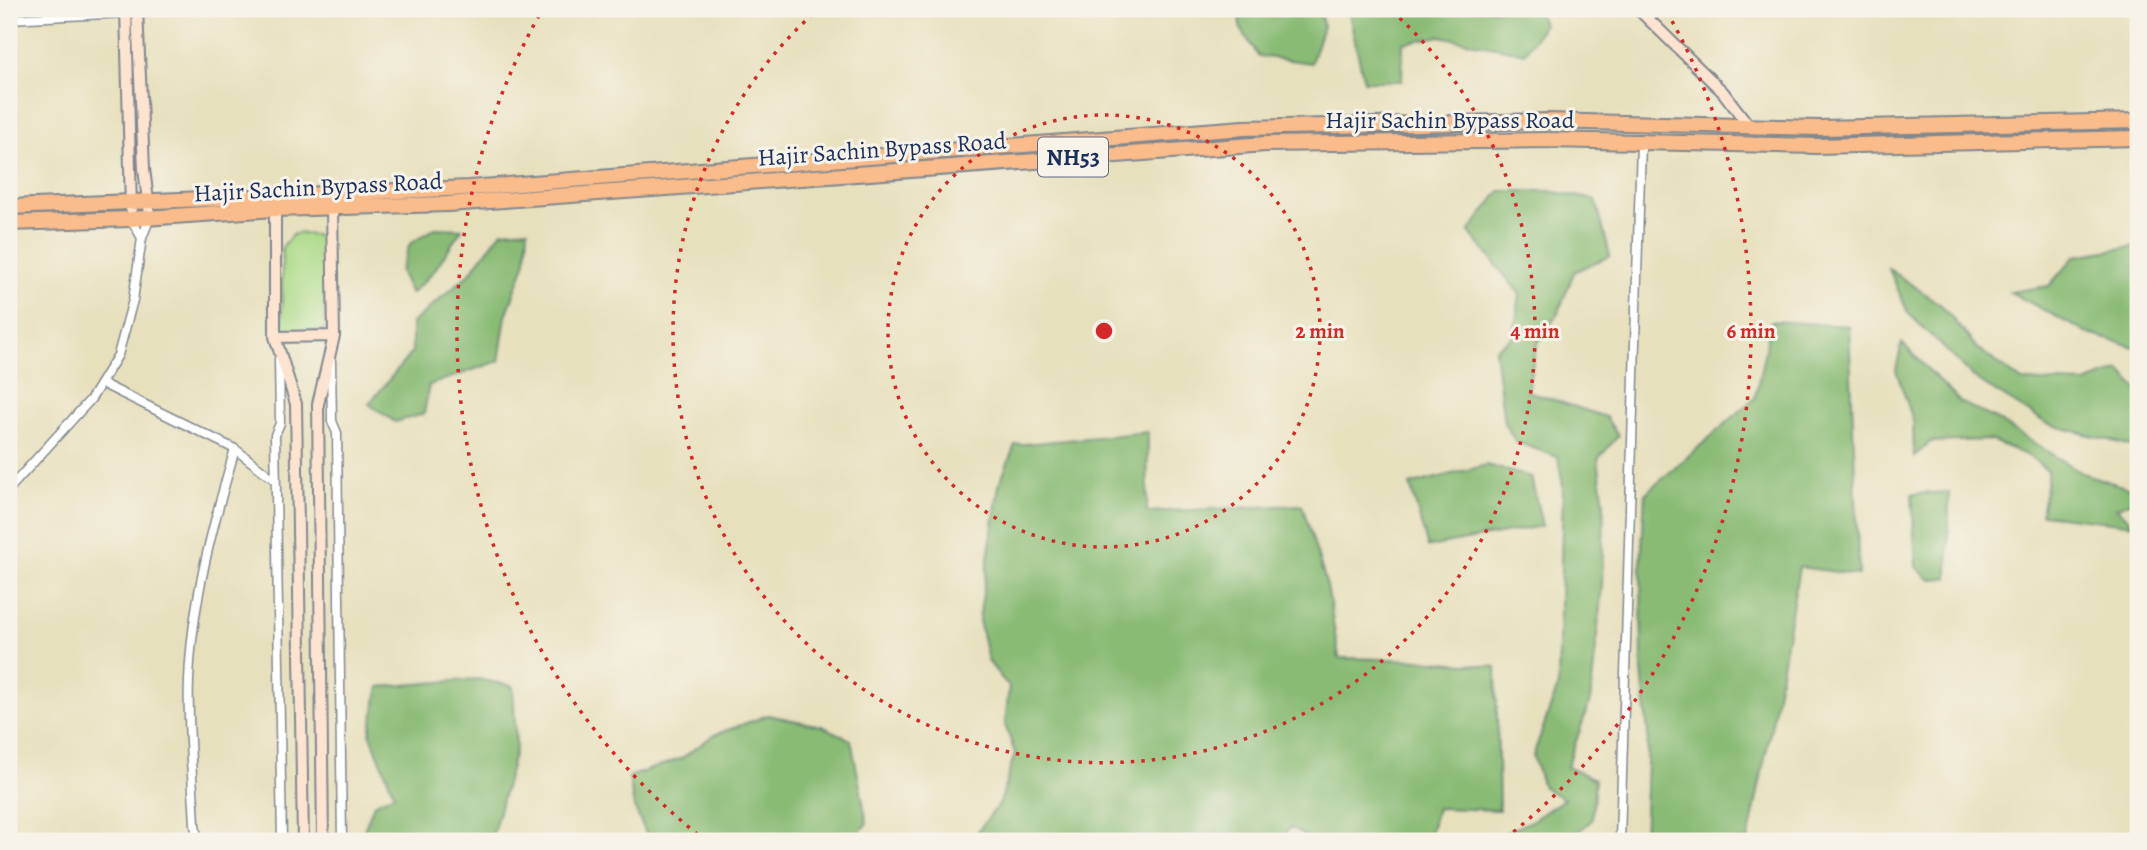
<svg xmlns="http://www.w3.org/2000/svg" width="2147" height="850" font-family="Alegreya,serif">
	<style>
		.green { fill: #acdb88; stroke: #648573; stroke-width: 2 }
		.forest { fill: #89bb74; stroke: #527569; stroke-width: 2 }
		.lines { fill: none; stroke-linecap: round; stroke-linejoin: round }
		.street-casing { stroke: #81888e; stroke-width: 11 }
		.secondary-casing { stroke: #81888e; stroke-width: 14 }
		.highway-casing { stroke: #81888e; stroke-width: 18 }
		.street { stroke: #fff; stroke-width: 8 }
		.secondary { stroke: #fde4d1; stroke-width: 10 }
		.highway { stroke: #fabc8b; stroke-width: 14 }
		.ring { fill: none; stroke: #d62828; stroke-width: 3.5; stroke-dasharray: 3.5 7 }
		.labels { text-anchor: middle; stroke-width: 6; stroke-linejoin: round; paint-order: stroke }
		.shield { fill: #f7f3e8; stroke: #5d6a87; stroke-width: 2 }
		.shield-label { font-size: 23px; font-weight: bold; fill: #1b2f5e }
		.street-label { font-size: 24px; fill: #1b2f5e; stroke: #f7f3e8 }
		.centre { fill: #d62828; stroke: #f7f3e8; stroke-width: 3.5 }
		.ring-label { font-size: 21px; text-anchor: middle; font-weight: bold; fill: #d62828; stroke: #f7f3e8; stroke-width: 6; stroke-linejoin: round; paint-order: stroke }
	</style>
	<rect width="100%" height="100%" fill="#f7f3e8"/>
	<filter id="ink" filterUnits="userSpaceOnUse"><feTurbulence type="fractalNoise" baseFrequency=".0143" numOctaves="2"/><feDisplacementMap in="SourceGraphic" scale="14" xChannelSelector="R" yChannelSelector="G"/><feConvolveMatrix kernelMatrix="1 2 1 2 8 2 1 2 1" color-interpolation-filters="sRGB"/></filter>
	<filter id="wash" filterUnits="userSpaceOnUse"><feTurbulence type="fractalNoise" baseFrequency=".00686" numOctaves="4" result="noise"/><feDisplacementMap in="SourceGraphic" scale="28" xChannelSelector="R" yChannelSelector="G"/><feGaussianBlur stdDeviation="1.57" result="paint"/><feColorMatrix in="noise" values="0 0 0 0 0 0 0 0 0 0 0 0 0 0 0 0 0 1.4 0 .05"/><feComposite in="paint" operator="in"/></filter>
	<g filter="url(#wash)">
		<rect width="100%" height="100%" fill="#e7e0bd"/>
		<path class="green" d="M300 233 319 236 326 247 325 330 282 331V247L292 235Z"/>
		<path class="forest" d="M1239 9H1320L1323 26 1311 63 1258 56 1240 27Z
			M1348 9H1535L1544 24 1525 53 1440 36 1403 43 1402 81H1364Z
			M1500 191H1550L1596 200 1610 256 1574 272 1559 311 1537 345 1527 391 1606 417 1618 436 1598 459 1604 504 1602 585 1597 638 1590 701 1567 767 1595 779 1592 820 1567 841H1489L1533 820 1564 799 1543 787 1533 756 1558 686 1563 487 1558 457 1516 442 1504 423 1495 349 1514 336 1520 294 1469 232Z
			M435 228 462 229 433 272 411 294 400 271 410 244Z
			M528 229 526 261 506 316 499 361 429 385 424 414 395 422 369 404 412 352V323L469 274 502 231Z
			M2138 246V348L2089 334 2010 292 2049 286 2075 256Z
			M1889 269 1941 305 1976 347 2022 381 2085 383 2120 370 2138 390V448L2048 424 1978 381 1908 313Z
			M1771 321 1849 326 1859 575 1799 567 1773 718 1748 841H1644L1648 735 1642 670 1641 564 1645 494 1755 398Z
			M1902 343 1960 402 1997 420 2082 473 2128 488 2138 487V498L2116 508 2135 525 2041 514 2047 481V471L2031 457 1990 440 1930 442 1914 457 1913 420 1896 370Z
			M1148 432 1147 512 1302 505 1327 586 1339 658 1422 660 1496 667 1499 810 1437 808 1428 841H1314L1290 827 1280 841H970L1000 803 1015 753 1005 725 1009 687 988 661 979 620 999 485 1015 445Z
			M1486 465 1531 477 1542 526 1428 547 1410 485Z
			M1949 492 1948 578 1929 579 1916 567 1912 494Z
			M478 679 513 686 516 747 491 841H360L374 804 394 794 370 733 379 687Z
			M768 715 822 726 851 740 867 823 852 841H644L647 835 634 807 629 777 682 758 714 735Z"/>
	</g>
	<g filter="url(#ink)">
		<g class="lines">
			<g class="street-casing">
				<path id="street" d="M9 19 126 13
					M131 219 142 238 150 217
					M279 359 280 423 275 435 282 841
					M331 361 332 421 337 433 342 841
					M101 383 235 449
					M9 489 91 399 118 355 133 300 142 238
					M198 841 195 825C193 778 187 728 189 680 192 601 213 524 235 449L275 480
					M1620 841 1641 143"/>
			</g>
			<g class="secondary-casing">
				<path id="secondary" d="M126 9 131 209
					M137 9 144 169 149 208
					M1638 9 1723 92 1749 126
					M275 209V337L296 404 303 841
					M275 337 334 336
					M323 841 318 404 334 336 332 208"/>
			</g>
			<g class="highway-casing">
				<path id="highway" d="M9 207 469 188 1243 128 1547 121 1819 128 2138 121
					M9 223 131 219 275 209 448 204 1266 144 1547 140 1817 146 2138 138"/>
			</g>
			<use href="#street" class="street"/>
			<use href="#secondary" class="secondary"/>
			<use href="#highway" class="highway"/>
		</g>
	</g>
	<g class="ring">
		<circle cx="1104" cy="331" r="216"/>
		<path d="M1392 11A431 431 0 1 1 816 11"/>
		<path d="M706 841A647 647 0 0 1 541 12M1667 12A647 647 0 0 1 1502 841"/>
	</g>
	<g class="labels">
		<rect class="shield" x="1038" y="137.5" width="70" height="39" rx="5"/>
		<g class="shield-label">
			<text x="1073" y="165">NH53</text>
		</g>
		<g class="street-label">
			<text x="1450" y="128">Hajir Sachin Bypass Road</text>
			<text transform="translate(882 149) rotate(-4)" y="8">Hajir Sachin Bypass Road</text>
			<text transform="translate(318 187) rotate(-3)" y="8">Hajir Sachin Bypass Road</text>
		</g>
	</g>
	<circle cx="1104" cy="331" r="10" class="centre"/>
	<g class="ring-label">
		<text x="1320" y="338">2 min</text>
		<text x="1535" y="338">4 min</text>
		<text x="1751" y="338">6 min</text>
	</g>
	<rect width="2147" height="850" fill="none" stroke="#f7f3e8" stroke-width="35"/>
</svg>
